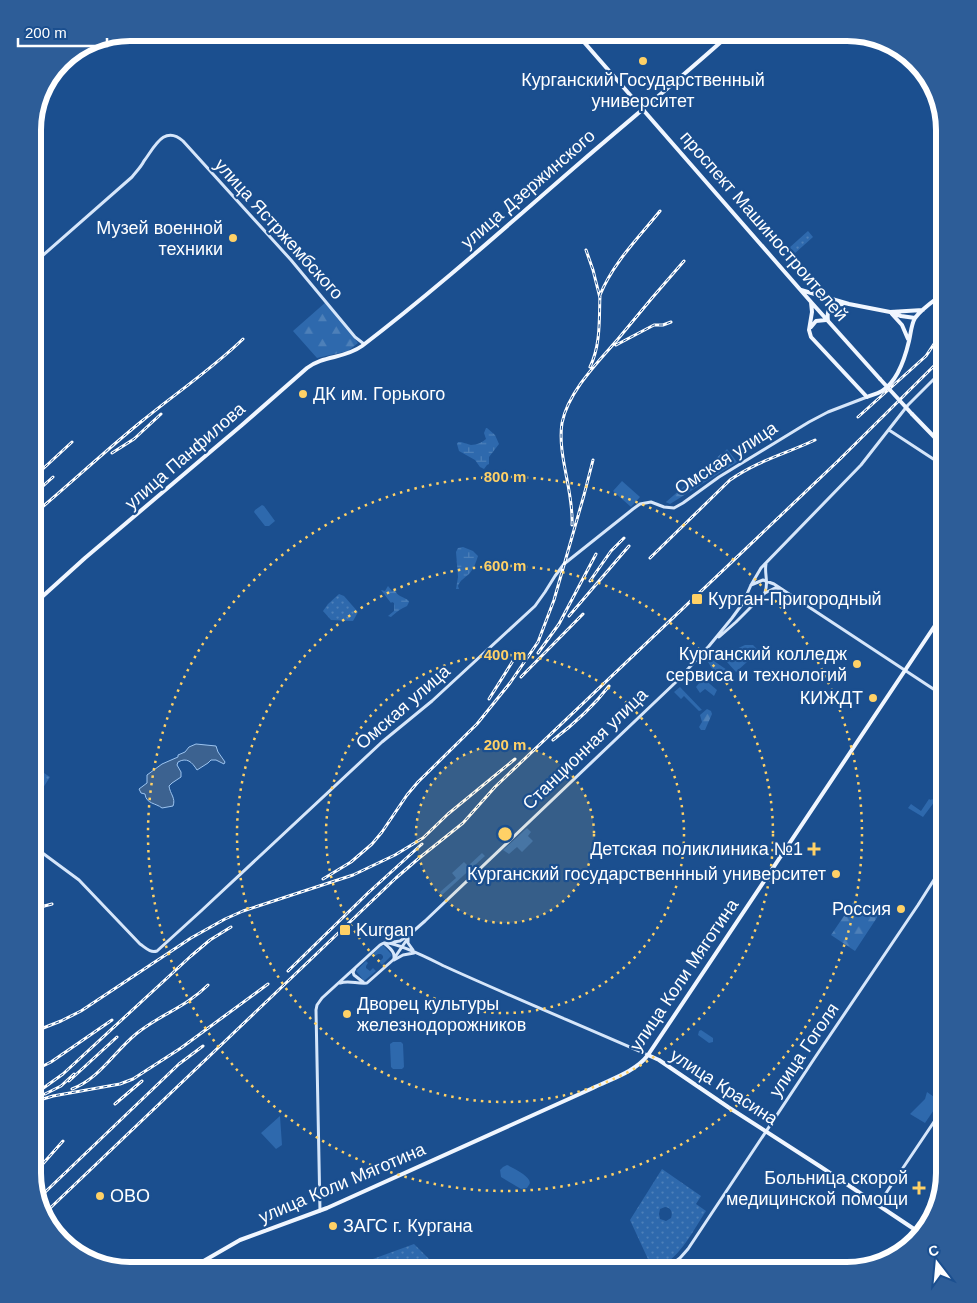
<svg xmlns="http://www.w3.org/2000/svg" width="977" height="1303" font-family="Helvetica,sans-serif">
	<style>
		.green { fill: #2e69ad }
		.forest { fill: url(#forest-firs) }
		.wetland { fill: url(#wetland-marsh) }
		.park { fill: url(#park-dots); fill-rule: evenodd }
		.water { fill: #3c6290; stroke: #9cc4f0 }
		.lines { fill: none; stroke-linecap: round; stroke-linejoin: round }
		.secondary { stroke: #d6e6fa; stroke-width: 3 }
		.primary { stroke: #f0f6ff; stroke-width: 4 }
		.rail-casing { stroke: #fff; stroke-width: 3 }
		.rail { stroke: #1b4f8f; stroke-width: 1; stroke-dasharray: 4; stroke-linecap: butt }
		.primary-bridge { stroke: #f0f6ff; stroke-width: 4 }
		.ring { fill: none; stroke: #ffd166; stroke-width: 2.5; stroke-dasharray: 2.5 5 }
		.poi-dot { fill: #ffd166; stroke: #1b4f8f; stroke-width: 2 }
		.labels { text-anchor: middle; stroke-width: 4.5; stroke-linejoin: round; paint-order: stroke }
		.poi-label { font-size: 18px; fill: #fff; stroke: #1b4f8f; text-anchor: end }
		.street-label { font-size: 18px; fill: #fff; stroke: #1b4f8f }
		.rim { fill: none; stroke: #fff; stroke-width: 6 }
		.centre { fill: #ffd166; stroke: #1b4f8f; stroke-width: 2.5 }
		.ring-label { font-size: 15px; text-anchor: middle; font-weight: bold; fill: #ffd166; stroke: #1b4f8f; stroke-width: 4.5; stroke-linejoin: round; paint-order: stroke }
	</style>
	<defs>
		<pattern id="forest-firs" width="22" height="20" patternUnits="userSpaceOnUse" patternTransform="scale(1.25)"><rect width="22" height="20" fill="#2e69ad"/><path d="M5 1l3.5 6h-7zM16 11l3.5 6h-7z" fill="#4d80b9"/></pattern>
		<pattern id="wetland-marsh" width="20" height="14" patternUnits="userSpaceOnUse" patternTransform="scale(1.25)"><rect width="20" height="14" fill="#2e69ad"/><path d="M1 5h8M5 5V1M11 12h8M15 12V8" fill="none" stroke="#4d80b9"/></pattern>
		<pattern id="park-dots" width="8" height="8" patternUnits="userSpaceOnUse" patternTransform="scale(1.25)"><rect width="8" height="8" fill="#2e69ad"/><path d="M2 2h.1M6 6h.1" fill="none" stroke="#4d80b9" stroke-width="1.8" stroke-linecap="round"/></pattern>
	</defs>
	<rect width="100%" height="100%" fill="#1b4f8f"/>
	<path class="green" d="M632 33H648L635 44 629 38V35Z
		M622 481 640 497 631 507 613 491Z
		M262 505 264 506 275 521 269 526H265L254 512 255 510Z
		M745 645H753L759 651 736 672 726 661 730 658 734 650Z
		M703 678 717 690 714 696 705 689 700 693 696 687Z
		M680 687 702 710 699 711 684 696 681 699 674 692Z
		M929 799 931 800 932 799 935 801 923 817 908 808 911 804 921 811Z
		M527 828 531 832 528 836 533 841 522 852 517 847 509 854 503 850Z
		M482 853 485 856 442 895 440 892 456 878 452 873 464 862 468 866Z
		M381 946H384L392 955 382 965 380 963V961L383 958V956L381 954H378L375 956 373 954Z
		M366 961 368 963 366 966V968L370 971 373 968 376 971 364 981 356 971Z
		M701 1030 713 1038V1042L709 1043 698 1035 699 1031Z
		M393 1042H401L403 1044 404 1067 402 1069H393L391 1067 390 1044Z
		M789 1068 798 1074 792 1082 783 1077Z
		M927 1092 940 1101 925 1123 910 1114 925 1099Z
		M280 1116 282 1145 276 1149 261 1133Z
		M507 1165C512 1167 527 1175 529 1180 531 1184 529 1184 527 1188L521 1189 501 1177 500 1170 503 1167Z"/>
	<path class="forest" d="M326 302 358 343 348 351 317 358 293 331Z
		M727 449 737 462 670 504 666 502 721 454 722 455Z
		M711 659 727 670 729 678 726 680 714 672 708 662Z
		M707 709 711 711 712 714 705 730H701L699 727 702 722 700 715Z
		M854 901 878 916 855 951 831 935Z"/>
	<path class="wetland" d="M486 428H487L495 435 499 444 489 457V464L487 465 484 469 480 467 475 460 459 451 457 444 458 442C464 442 466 444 471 445 476 445 483 442 486 439L484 433Z
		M463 547 473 551 478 556C476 562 474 568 470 573 465 578 460 580 458 586L459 589H456L458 577 456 552 458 548Z
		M388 586 392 591 395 590C397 596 403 597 406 599L408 600 409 602 407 606C402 608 395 613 391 617L388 616 394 611V603L392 602 391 603 381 590 385 591Z"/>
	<path class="park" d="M808 231 813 237 794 254 789 248Z
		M339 594 344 596 358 612 353 621 331 620 323 611 328 604Z
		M41 771 50 777 41 791 33 786V784Z
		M662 1169 701 1196 696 1204 706 1211C692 1232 679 1261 653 1270L630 1220ZM665 1207C671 1208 673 1212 671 1218L666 1221 660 1219 659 1214 660 1209Z
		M414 1244 440 1270H352L351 1267Z"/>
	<path class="water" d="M196 744 216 746 218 752 225 762 224 764 216 760H211L208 763 197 770C192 762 187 757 178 762L177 765 181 772V777L172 783 169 786C170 794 176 798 173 806L162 808C156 803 146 804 145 794L141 793 139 789 147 783V775L162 764 178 757V755L185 752 189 747Z"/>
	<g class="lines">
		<path class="secondary" d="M33 264 132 177C136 172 141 167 144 161 154 148 164 124 183 141L291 260 355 337 364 344
			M889 430 944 466
			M751 585 763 580 774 584 944 696
			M765 592C769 583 764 573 766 564
			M747 594 750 602H755
			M719 637 736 622 765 593 775 588 781 589
			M33 846 79 880 140 944C146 948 150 953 157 951L201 911 382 742 432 701 535 606 545 592 555 576 564 564 633 509 640 504 651 502 664 507 674 508 683 503 719 477 809 422 828 412 867 397
			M408 938V943L413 950
			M384 943C388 947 395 951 394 957
			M387 943 400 941 409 935 425 921 676 682 709 646 732 618 743 603 751 585 761 568 861 465 908 405 944 369
			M394 960 403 955 414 953
			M355 968 353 972 354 975 363 982
			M340 983C349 980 357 984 367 983L393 960 408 938
			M878 1205 944 1107
			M320 1211 316 1010 317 1005 322 998 380 945C382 944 384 942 387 943 401 944 430 959 444 966 512 997 580 1025 648 1055
			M664 1270 680 1258 688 1249 816 1056 918 905 944 864"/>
		<path class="primary" d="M576 33 811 302 880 379
			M801 290 849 304 890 312 901 316 915 318
			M811 302 812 312 809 330 811 337 867 397C872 395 877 394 882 391 898 381 905 358 909 341 911 333 911 325 915 318 922 308 935 300 944 293
			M890 312 923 310
			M892 314 902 325 908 339
			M828 321C826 307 832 304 845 304
			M811 327 816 321 826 320
			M912 414 944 447
			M33 605 85 558 242 425 307 368C324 355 344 359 362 346 438 288 510 223 582 161 632 118 682 77 731 33
			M648 1055 659 1060 728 1107 821 1167 920 1233
			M188 1270 240 1240 327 1208 593 1088C611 1079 635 1072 648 1055L944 612"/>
		<g class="rail-casing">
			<path id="rail" d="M586 250 593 270 600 298
				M616 345 654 325H663L671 322
				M590 367C601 344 599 319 600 295 613 263 639 237 660 211
				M858 417 926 356 936 341 944 326
				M112 453 134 439 161 414
				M33 478 72 442
				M33 495 53 477
				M33 515C70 484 105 451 142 421 176 393 212 369 243 339
				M572 525C574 492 557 455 562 423 568 392 598 362 618 339 640 312 662 286 684 261
				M650 558 730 480C757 461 785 454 815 440
				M590 581 611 551 624 538
				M569 616 629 546
				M538 653 559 624 596 554
				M521 677 583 614
				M489 699 516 656
				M553 740C574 724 593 707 609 686
				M323 879 351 862 372 844 382 832 407 795 418 782 477 724 510 683 538 642 554 600 584 495 593 460
				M33 909 52 904
				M288 971 369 892 422 844
				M33 1032 61 1021 81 1011 191 938 225 919 243 911 353 875 395 855 423 838 448 814 515 759
				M33 1071 51 1062 112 1020
				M69 1081 117 1037
				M72 1089C99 1079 114 1052 136 1034 159 1015 185 1008 208 985
				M33 1093 42 1089 63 1074 191 956 210 940 231 927
				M45 1094 61 1086 74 1074
				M33 1102 53 1096 120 1084 133 1079 181 1048 268 984
				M115 1104 142 1081
				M33 1175 63 1141
				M40 1197 179 1064 203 1046
				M45 1213 396 878 418 859 463 823 495 787 838 461 944 356"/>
		</g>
		<use href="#rail" class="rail"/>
		<path class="primary-bridge" d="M880 379 912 414"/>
	</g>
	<circle cx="505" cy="834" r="89" fill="#ffd166" fill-opacity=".12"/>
	<g class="ring">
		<circle cx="505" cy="834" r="89"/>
		<circle cx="505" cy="834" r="179"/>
		<circle cx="505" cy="834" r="268"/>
		<circle cx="505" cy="834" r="357"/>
	</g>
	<g class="poi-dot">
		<circle cx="643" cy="61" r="5"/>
		<circle cx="233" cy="238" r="5"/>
		<circle cx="303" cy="394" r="5"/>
		<rect x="691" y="593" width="12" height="12" rx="2.5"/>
		<circle cx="857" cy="664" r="5"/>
		<circle cx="873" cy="698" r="5"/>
		<path d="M811.5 841.5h5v5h5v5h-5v5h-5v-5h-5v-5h5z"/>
		<circle cx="836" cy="874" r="5"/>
		<circle cx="901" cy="909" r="5"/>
		<rect x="339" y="924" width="12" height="12" rx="2.5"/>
		<circle cx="347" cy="1014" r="5"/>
		<path d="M916.5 1180.5h5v5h5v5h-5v5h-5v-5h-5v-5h5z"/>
		<circle cx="100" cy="1196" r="5"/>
		<circle cx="333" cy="1226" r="5"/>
	</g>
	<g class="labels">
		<g class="poi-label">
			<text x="643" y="86" text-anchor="middle">Курганский Государственный<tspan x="643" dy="21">университет</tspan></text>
			<text x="223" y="234">Музей военной<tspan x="223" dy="21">техники</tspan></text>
			<text x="313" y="400" text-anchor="start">ДК им. Горького</text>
			<text x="708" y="605" text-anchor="start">Курган-Пригородный</text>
			<text x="847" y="660">Курганский колледж<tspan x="847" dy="21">сервиса и технологий</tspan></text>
			<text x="863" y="704">КИЖДТ</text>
			<text x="803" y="855">Детская поликлиника №1</text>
			<text x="826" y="880">Курганский государственнный университет</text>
			<text x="891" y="915">Россия</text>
			<text x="356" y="936" text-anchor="start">Kurgan</text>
			<text x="357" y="1010" text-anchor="start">Дворец культуры<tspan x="357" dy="21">железнодорожников</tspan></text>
			<text x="908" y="1184">Больница скорой<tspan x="908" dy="21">медицинской помощи</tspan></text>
			<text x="110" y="1202" text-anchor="start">OBO</text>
			<text x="343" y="1232" text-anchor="start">ЗАГС г. Кургана</text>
		</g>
		<g class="street-label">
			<text transform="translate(528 189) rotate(-41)" y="6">улица Дзержинского</text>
			<text transform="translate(764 226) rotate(49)" y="6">проспект Машиностроителей</text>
			<text transform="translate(279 229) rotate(48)" y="6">улица Ястржембского</text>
			<text transform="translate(185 456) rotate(-41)" y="6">улица Панфилова</text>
			<text transform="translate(726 458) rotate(-33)" y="6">Омская улица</text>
			<text transform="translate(403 707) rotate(-41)" y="6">Омская улица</text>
			<text transform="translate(585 749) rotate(-44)" y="6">Станционная улица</text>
			<text transform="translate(684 975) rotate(-56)" y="6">улица Коли Мяготина</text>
			<text transform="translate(804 1050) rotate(-56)" y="6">улица Гоголя</text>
			<text transform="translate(724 1087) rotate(33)" y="6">улица Красина</text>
			<text transform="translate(342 1183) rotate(-23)" y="6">улица Коли Мяготина</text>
		</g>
	</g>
	<path d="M0 0H977V1303H0ZM130 41H847A89 89 0 0 1 936 130V1173A89 89 0 0 1 847 1262H130A89 89 0 0 1 41 1173V130A89 89 0 0 1 130 41Z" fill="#2d5d98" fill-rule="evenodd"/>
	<path class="rim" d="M130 41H847A89 89 0 0 1 936 130V1173A89 89 0 0 1 847 1262H130A89 89 0 0 1 41 1173V130A89 89 0 0 1 130 41Z"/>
	<circle cx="505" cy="834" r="8" class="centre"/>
	<g class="ring-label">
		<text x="505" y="482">800 m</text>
		<text x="505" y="571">600 m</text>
		<text x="505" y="660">400 m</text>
		<text x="505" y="750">200 m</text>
	</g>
	<g transform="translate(937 1263) rotate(344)" stroke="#1b4f8f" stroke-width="4" paint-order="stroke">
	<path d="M0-4L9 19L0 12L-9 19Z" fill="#ffffff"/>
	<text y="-8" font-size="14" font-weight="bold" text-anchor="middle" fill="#ffffff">С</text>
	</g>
	<path d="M18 38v8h89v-8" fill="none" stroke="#ffffff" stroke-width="2.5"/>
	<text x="25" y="38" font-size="15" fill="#ffffff" stroke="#1b4f8f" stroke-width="4" paint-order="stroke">200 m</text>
</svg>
